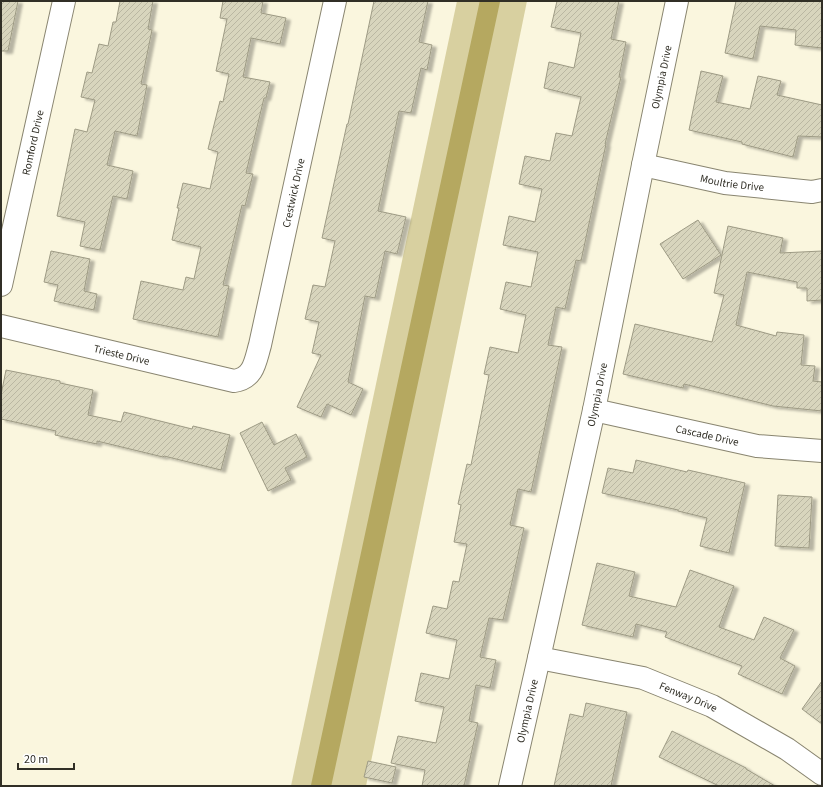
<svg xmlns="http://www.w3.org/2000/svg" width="823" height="787" font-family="'Source Sans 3',sans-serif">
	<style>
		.grass { fill: #d8d0a0 }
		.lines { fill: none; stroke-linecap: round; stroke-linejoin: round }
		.canal { stroke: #b5a860; stroke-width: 20 }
		.building { fill: url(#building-hatch); stroke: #9d9a84; filter: url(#shadow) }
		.minor-casing { stroke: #898570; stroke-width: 24 }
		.minor { stroke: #fff; stroke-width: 22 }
		.labels { text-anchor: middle; stroke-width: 3; stroke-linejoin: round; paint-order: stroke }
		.street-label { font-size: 11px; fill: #312f26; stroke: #fff }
	</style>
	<defs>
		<pattern id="building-hatch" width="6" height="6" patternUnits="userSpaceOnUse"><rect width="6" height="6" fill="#d8d5bd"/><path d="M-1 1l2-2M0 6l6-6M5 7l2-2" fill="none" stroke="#bab7a2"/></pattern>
		<filter id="shadow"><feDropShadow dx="4.5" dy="2.5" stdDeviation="1" flood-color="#0004"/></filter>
	</defs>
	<rect width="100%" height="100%" fill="#faf6de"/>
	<path class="grass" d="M457 1H527L366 786H291Z"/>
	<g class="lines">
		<path class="canal" d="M321 786 490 1"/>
	</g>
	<path class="building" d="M1 1H18L8 51H1Z
		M120 1H153L148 29 152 30 141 84 147 85 137 136 115 131 107 165 133 171 127 199 113 196 100 250 80 246 85 222 57 216 75 129 87 132 95 100 81 97 87 72 92 73 99 44 108 46 113 22H116Z
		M223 1H263L261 13 286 18 280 44 251 38 243 77 270 82 266 98H264L246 173 253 174 245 206 242 205 223 285 229 286 218 337 133 319 141 281 183 290 186 277 194 279 201 247 172 240 179 208H177L183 183 210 189 218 152 208 149 220 101 223 102 229 74 216 71 227 19 220 18Z
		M374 1H428L419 42 432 45 427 70 421 68 411 113 399 111 378 211 406 217 397 254 385 251 375 298 365 296 348 382 363 389 351 415 327 404 321 417 297 407 321 355 312 353 319 322 305 319 313 285 325 287 335 241 322 238 347 124H348Z
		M557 1H619L611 39 626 42 619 77H621L605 144H606L581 261 576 260 565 309 556 307 548 345 562 347 531 492 518 489 510 525 524 528 512 582 503 620 489 618 480 657 496 660 490 688 476 685 469 721 478 723 464 786H422L425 770 391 763 398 736 436 743 444 707 415 701 421 673 449 679 457 640 426 633 433 606 447 609 453 581 459 582 467 544 454 542 461 505 458 504 467 464 471 465 489 375 484 374 490 347 518 353 526 315 500 309 506 282 531 287 538 252 503 245 509 216 535 222 542 189 519 184 525 156 550 161 556 133 572 136 581 97 544 88 549 62 574 68 581 33 551 27Z
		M736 1H822V48L795 45 796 30 760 26 753 59 725 53Z
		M701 71 723 76 716 102 750 109 758 76 781 81 777 95 822 105V137L798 136 793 157 742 144V142L689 130Z
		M698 220 721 255 683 279 660 244Z
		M728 226 783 238 780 253 822 251V300L807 301V288H797V282L747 272 736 325 776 336 777 332 804 335 801 365 815 366 813 381 822 382V411L773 406 684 384 683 388 623 374 635 324 712 342 724 295 714 293Z
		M51 251 90 259 84 291 97 294 94 310 54 301 58 285 44 282Z
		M6 370 60 381V383L93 390 88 415 121 422 124 412 192 429 193 426 230 435 221 470 164 456 163 457 97 441V444L55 435 56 431 1 419V395Z
		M262 422 274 445 296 434 307 457 285 468 291 480 268 491 240 433Z
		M636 460 687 472 688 470 745 483 729 553 700 546 707 518 678 511V510L602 493 608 468 633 473Z
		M778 495 812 497 809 548 775 546Z
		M597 563 635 572 629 596 676 607 690 570 734 586 719 627 754 640 764 617 794 630 780 658 795 666 782 694 738 674 742 666 665 637 667 632 636 624 633 637 582 625Z
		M822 681V724L802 709Z
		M586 703 627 712 611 786H554L570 714 583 717Z
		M672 731 746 768V769L775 786H719L659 757Z
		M368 761 396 767 392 783 364 777Z"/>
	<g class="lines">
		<g class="minor-casing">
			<g id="minor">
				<path id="s1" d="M643 165 725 183 812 192 822 190"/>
				<path id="s2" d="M1 285 64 1"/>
				<path id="s3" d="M1 326 234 381C254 378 255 362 260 345L335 1"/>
				<path id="s4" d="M594 410 757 446 822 451"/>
				<path id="s5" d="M539 658 643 678 712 706 787 749 822 774"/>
				<path id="s6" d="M510 786 539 658 594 410 643 165 677 1"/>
			</g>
		</g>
		<use href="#minor" class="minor"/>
	</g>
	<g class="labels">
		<g class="street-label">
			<text dy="4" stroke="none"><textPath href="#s6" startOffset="725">Olympia Drive</textPath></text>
			<text dy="4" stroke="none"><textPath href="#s2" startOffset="146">Romford Drive</textPath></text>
			<text dy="4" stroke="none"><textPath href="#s1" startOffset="91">Moultrie Drive</textPath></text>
			<text dy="4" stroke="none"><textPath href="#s3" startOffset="443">Crestwick Drive</textPath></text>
			<text dy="4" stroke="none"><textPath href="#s3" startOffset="124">Trieste Drive</textPath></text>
			<text dy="4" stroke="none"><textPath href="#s6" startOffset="401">Olympia Drive</textPath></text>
			<text dy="4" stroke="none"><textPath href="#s4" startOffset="116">Cascade Drive</textPath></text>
			<text dy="4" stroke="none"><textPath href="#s5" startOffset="155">Fenway Drive</textPath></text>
			<text dy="4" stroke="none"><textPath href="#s6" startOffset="77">Olympia Drive</textPath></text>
		</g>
	</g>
	<rect width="823" height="787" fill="none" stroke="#312f26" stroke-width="4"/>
	<path d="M18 763v6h56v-6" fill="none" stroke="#312f26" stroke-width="2"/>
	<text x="24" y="763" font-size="12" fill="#312f26" stroke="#ffffff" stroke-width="3" paint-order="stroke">20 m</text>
</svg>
